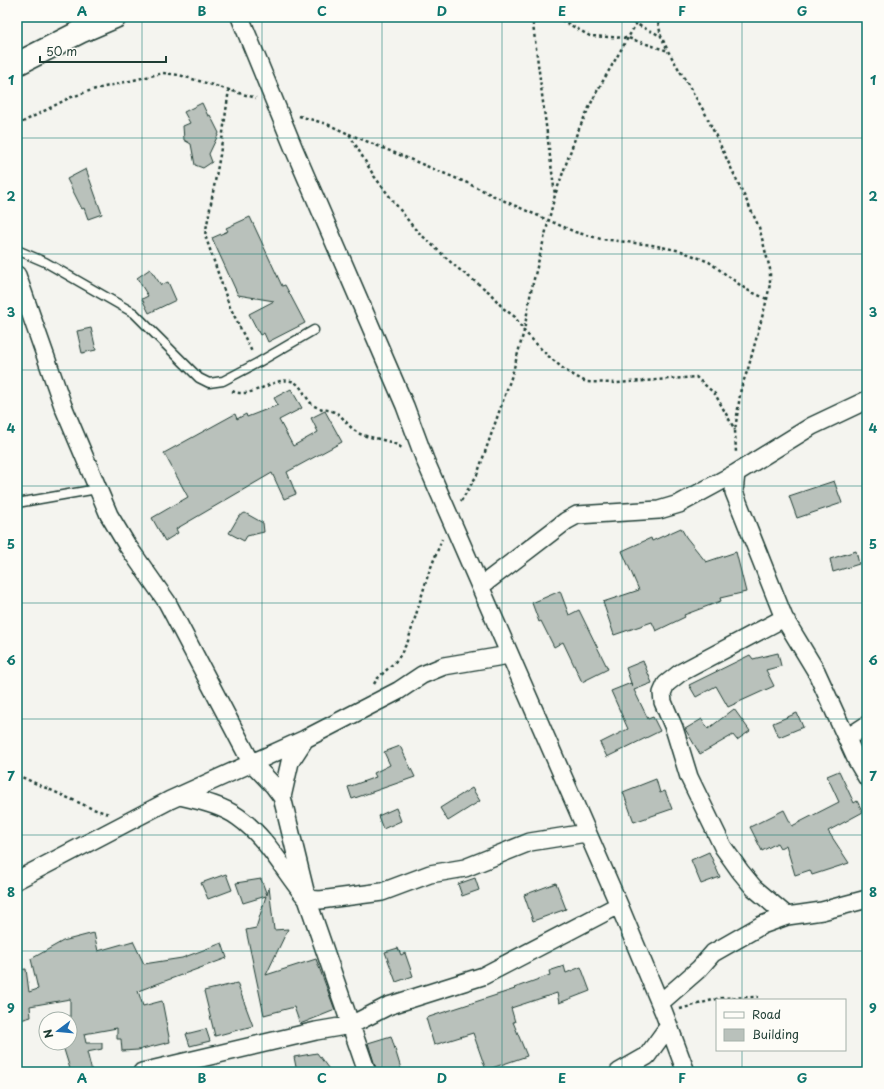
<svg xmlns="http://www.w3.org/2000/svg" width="884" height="1089" font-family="'Playpen Sans',sans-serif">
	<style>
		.building { fill: #b9c1bb; stroke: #1f3d34 }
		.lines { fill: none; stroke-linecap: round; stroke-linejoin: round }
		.lane-casing { stroke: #1f3d34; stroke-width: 11 }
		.street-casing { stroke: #1f3d34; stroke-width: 20 }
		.primary-casing { stroke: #1f3d34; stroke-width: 25 }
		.path { stroke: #1f3d34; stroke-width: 2.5; stroke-dasharray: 3 3; stroke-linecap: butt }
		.lane { stroke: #fdfcf7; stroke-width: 8 }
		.street { stroke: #fdfcf7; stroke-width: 17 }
		.primary { stroke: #fdfcf7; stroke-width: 22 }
		.grid { fill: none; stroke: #0f766e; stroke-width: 1; stroke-opacity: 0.55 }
		.neatline { fill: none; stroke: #0f766e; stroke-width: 1.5 }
		.grid-label { font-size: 13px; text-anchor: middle; font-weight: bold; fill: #0f766e }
	</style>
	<rect width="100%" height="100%" fill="#f4f4ef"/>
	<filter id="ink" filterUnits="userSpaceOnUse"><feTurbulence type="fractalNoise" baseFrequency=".025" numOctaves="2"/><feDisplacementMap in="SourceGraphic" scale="8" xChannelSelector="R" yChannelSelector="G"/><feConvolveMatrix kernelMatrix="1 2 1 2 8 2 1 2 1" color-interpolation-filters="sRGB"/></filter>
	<g filter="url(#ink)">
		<path class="building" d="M202 103 208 116 210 115 219 133 209 154 212 162 203 168 195 165 191 144 184 140 183 126 190 123 184 112Z
			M86 169 102 214 88 219 84 208 82 209 67 179Z
			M250 217 282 286 285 285 305 323 268 342 264 333 260 335 249 314 274 301 238 295 212 238 228 231 226 228Z
			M150 269 161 285 168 282 176 300 149 313 142 299 148 296 137 278Z
			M91 328 96 350 82 353 77 331Z
			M291 389 302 408 279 420 293 446 318 432 311 418 325 411 342 442 287 472 296 494 284 499 272 473 176 529 178 533 165 541 152 518 188 497 164 453 235 414 237 419 246 414 247 417 278 405 274 398Z
			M834 481 842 503 797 518 789 496Z
			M245 513 263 523 264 532 247 536 244 541 229 533 239 516Z
			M681 528 686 537 706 562 736 552 746 592 720 598 721 601 684 615 685 617 656 631 652 622 614 635 603 602 639 590 622 551 651 538 652 541Z
			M856 551 859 564 833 572 830 559Z
			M560 591 569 615 579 610 608 669 582 682 563 642 554 647 541 621 539 622 532 603Z
			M778 653 781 666 766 670 774 686 728 707 716 686 696 697 689 685 750 655 753 659Z
			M643 661 652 683 634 690 648 719 653 717 660 731 607 757 600 743 628 729 611 691 631 683 632 686 626 668Z
			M734 709 750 731 737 740 733 735 700 754 685 729 702 719 708 729Z
			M797 713 803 727 779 737 773 723Z
			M400 746 415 777 352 799 348 787 376 777 374 773 390 765 384 752Z
			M839 771 854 803 857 801 863 812 828 831 849 863 812 875 810 870 795 875 786 845 780 848 777 843 762 851 750 827 784 810 792 826 839 802 827 776Z
			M656 779 660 793 665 791 672 809 634 822 623 792Z
			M472 788 480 801 448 821 440 808Z
			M396 808 401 821 383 829 378 816Z
			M709 852 720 877 701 884 691 860Z
			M226 874 232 890 208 899 201 883Z
			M475 878 479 890 462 896 458 884Z
			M261 879 267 895 269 887 274 930 288 929 266 975 316 959 335 1010 300 1024 294 1007 264 1015 246 930 256 928 266 896 243 903 236 883Z
			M556 883 566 909 533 921 524 895Z
			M94 933 98 951 133 941 144 964 182 958 222 943 227 958 138 991 143 1006 162 1001 170 1042 138 1050 122 1051 121 1039H117V1028L84 1034 86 1043H102V1049L87 1052 92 1072H71L62 1043H70V999L30 1006 31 1017 17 1021V970L26 969 29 992 38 989 31 959 63 941Z
			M398 948 401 955 405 953 413 976 396 982 385 952Z
			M564 966 566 973 581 967 590 991 559 1003 557 993 511 1008 515 1022H513L527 1056 486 1070 473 1033 434 1045 426 1018 515 989 514 988 550 975 549 971Z
			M237 983 253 1026 215 1036 204 991Z
			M206 1029 210 1041 190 1046 186 1034Z
			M391 1036 402 1072H377L368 1043Z
			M317 1053 331 1072H297L294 1057Z"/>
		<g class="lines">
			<g class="lane-casing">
				<path id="lane" d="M75 17 80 31
					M17 250 45 262 134 313 199 378 209 383 223 381 259 362 314 330
					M17 503 97 489"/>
			</g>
			<g class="street-casing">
				<path id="street" d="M240 17 294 149 405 406 425 460 619 905 664 1013 686 1072
					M17 275 63 406 109 515 127 545 167 602 251 762 273 785 282 797 307 899 367 1072
					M736 473 734 492 784 618 816 671 857 761 867 778
					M481 586 566 521 577 515 659 510 679 504 736 473 812 426 867 400
					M784 618 680 673 666 684 662 693 663 702 674 728 689 777 723 847 740 871 754 888 787 916
					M847 738 867 725
					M180 796C200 801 221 805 238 817 268 838 284 872 307 899L320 900 382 892 430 874 465 868 530 842 586 833
					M282 797 290 762 305 739
					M17 880 170 800 305 739 398 691 422 675 444 666 509 655
					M660 1003 699 969 713 953 762 925 787 916 822 911 867 899
					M142 1072 316 1031 351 1025 388 1006 483 976 619 905
					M619 1072 647 1056 668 1027"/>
			</g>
			<g class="primary-casing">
				<path id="primary" d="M17 64 80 32 115 17"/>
			</g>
			<path class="path" d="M532 17 555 195
				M556 17 590 36 628 38 668 51
				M630 17 636 24 661 36
				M657 17 661 36 668 51 705 113 759 227 770 269V284L767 299 748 369 741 388 735 430 736 453
				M229 89 220 155 205 235 229 305 252 352
				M299 116 327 124 349 134 374 176 414 228 456 267 489 292 503 308 515 317 524 331 547 355 566 371 586 382 617 383 696 377 715 394 735 430
				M17 125 69 98 92 90 163 73 179 75 256 98
				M349 134 465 182 509 203 575 232 601 239 652 245 681 251 694 256 709 262 747 290 767 299
				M232 391C252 400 272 377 291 381 302 383 305 399 313 405 320 410 329 409 337 413 345 419 350 429 360 434 373 439 391 439 403 449
				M461 501 477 475 512 375 524 331 531 291 555 195 577 133 596 93 640 17
				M374 684 377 679 398 659 408 641 428 575 442 539
				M17 775 93 809 109 814
				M680 1009 720 998 758 997"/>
			<use href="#lane" class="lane"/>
			<use href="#street" class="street"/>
			<use href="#primary" class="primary"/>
		</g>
	</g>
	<path class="grid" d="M142 17V1072M262 17V1072M382 17V1072M502 17V1072M622 17V1072M742 17V1000M17 138H867M17 254H867M17 370H867M17 486H867M17 603H867M17 719H867M17 835H867M17 951H867M742 1050V1072"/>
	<rect width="884" height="1089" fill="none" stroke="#fdfcf7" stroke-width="44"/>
	<rect x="716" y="999" width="130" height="52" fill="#fdfcf7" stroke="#a4b0a9"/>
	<rect x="724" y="1012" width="20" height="6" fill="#fdfcf7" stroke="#a4b0a9"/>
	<text x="752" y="1019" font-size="12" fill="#1f3d34">Road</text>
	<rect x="724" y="1029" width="20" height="12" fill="#b9c1bb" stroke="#a4b0a9"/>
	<text x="752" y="1039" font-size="12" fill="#1f3d34">Building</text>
	<g transform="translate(58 1031) rotate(254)"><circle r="19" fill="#fdfcf7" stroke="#a4b0a9"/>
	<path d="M0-3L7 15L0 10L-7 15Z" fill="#1f6fb2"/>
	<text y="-6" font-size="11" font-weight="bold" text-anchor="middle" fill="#1f3d34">N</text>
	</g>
	<path d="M40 56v6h126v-6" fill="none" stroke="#1f3d34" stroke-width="2"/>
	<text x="46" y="56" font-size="12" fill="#1f3d34" stroke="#fdfcf7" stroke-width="3" paint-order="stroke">50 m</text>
	<rect x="22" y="22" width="840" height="1045" class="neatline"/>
	<g class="grid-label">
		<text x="82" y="16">A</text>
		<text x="202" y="16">B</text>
		<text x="322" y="16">C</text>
		<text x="442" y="16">D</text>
		<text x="562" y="16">E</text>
		<text x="682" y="16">F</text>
		<text x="802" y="16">G</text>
		<text x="11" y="85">1</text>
		<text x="873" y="85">1</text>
		<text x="11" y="201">2</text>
		<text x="873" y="201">2</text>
		<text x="11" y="317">3</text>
		<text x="873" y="317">3</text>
		<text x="11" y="433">4</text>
		<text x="873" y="433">4</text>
		<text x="11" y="549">5</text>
		<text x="873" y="549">5</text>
		<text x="11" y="665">6</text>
		<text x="873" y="665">6</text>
		<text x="11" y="781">7</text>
		<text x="873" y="781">7</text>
		<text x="11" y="897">8</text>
		<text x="873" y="897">8</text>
		<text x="11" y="1013">9</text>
		<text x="873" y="1013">9</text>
		<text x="82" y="1083">A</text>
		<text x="202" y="1083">B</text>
		<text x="322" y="1083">C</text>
		<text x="442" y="1083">D</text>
		<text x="562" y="1083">E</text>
		<text x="682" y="1083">F</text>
		<text x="802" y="1083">G</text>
	</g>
</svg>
